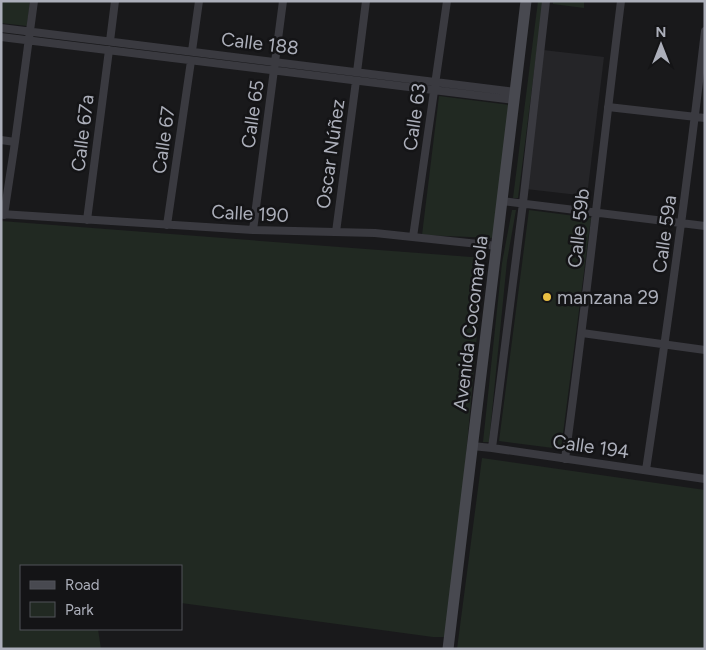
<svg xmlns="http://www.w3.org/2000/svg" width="706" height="650" font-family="Figtree,sans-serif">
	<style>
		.built { fill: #252528 }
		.green { fill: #212922 }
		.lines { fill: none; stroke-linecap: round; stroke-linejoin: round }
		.street { stroke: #3a3a40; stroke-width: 8 }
		.secondary { stroke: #484950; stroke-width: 11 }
		.poi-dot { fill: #e9bf42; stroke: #141416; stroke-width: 2 }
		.labels { text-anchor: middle; stroke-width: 5; stroke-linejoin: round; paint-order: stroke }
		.street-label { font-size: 19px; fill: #acafba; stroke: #141416 }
		.poi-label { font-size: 19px; fill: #acafba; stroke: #141416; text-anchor: start }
	</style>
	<rect width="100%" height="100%" fill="#19191b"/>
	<path class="built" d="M543 50 604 57 587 196 526 189Z"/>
	<path class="green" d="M1 1H30L27 26 1 23Z
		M538 1H543L518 198H513Z
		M553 1H584V8L553 4Z
		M439 96 510 105 494 238 422 235Z
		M512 210H516L507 261 489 442H483L502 263Z
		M529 210 591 218 561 449 499 441Z
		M1 221 484 258 453 599 448 637H433L181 603V566H21V629H98L101 649H1Z
		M482 458 705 490V649H457Z"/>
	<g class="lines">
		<path class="street" d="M1 28 515 92
			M1 37 514 100
			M110 41 115 1
			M192 51 199 1
			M357 72 366 1
			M608 107 705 118
			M1 140 15 142
			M502 201 705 226
			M1 214 253 230 375 233 497 246
			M4 215 15 142 34 1
			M87 220 109 50
			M167 225 191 61
			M253 230 283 1
			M336 232 356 81
			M413 237 447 1
			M582 333 705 350
			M472 446 492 448 705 479
			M492 448 523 203 546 1
			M565 459C586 307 602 154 621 1
			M646 470C668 324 688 178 705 31"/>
		<path class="secondary" d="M448 649 526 1"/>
	</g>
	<circle class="poi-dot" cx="547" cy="297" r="5"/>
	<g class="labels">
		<g class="street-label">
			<text transform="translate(260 43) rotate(7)" y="7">Calle 188</text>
			<text transform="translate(252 114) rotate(-82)" y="7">Calle 65</text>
			<text transform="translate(414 117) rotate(-82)" y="7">Calle 63</text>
			<text transform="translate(82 133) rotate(-83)" y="7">Calle 67a</text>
			<text transform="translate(163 140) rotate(-82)" y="7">Calle 67</text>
			<text transform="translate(330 154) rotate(-82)" y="7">Oscar Núñez</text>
			<text transform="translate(250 213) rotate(3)" y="7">Calle 190</text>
			<text transform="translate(578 228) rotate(-84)" y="7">Calle 59b</text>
			<text transform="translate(664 234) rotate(-82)" y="7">Calle 59a</text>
			<text transform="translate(470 323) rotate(-83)" y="7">Avenida Cocomarola</text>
			<text transform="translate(591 446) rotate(8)" y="7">Calle 194</text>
		</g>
		<g class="poi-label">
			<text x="557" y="304">manzana 29</text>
		</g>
	</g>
	<rect width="706" height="650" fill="none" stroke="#acafba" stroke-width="5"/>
	<rect x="20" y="565" width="162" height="65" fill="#141416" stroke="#515258"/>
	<rect x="30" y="581" width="25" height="8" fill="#484950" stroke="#515258"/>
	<text x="65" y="590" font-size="15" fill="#acafba">Road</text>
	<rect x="30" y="602" width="25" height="15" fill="#212922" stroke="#515258"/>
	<text x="65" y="615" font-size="15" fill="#acafba">Park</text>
	<g transform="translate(661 45)" stroke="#141416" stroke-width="4" paint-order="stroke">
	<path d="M0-4L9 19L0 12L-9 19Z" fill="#acafba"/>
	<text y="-8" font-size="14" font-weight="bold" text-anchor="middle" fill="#acafba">N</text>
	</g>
</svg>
